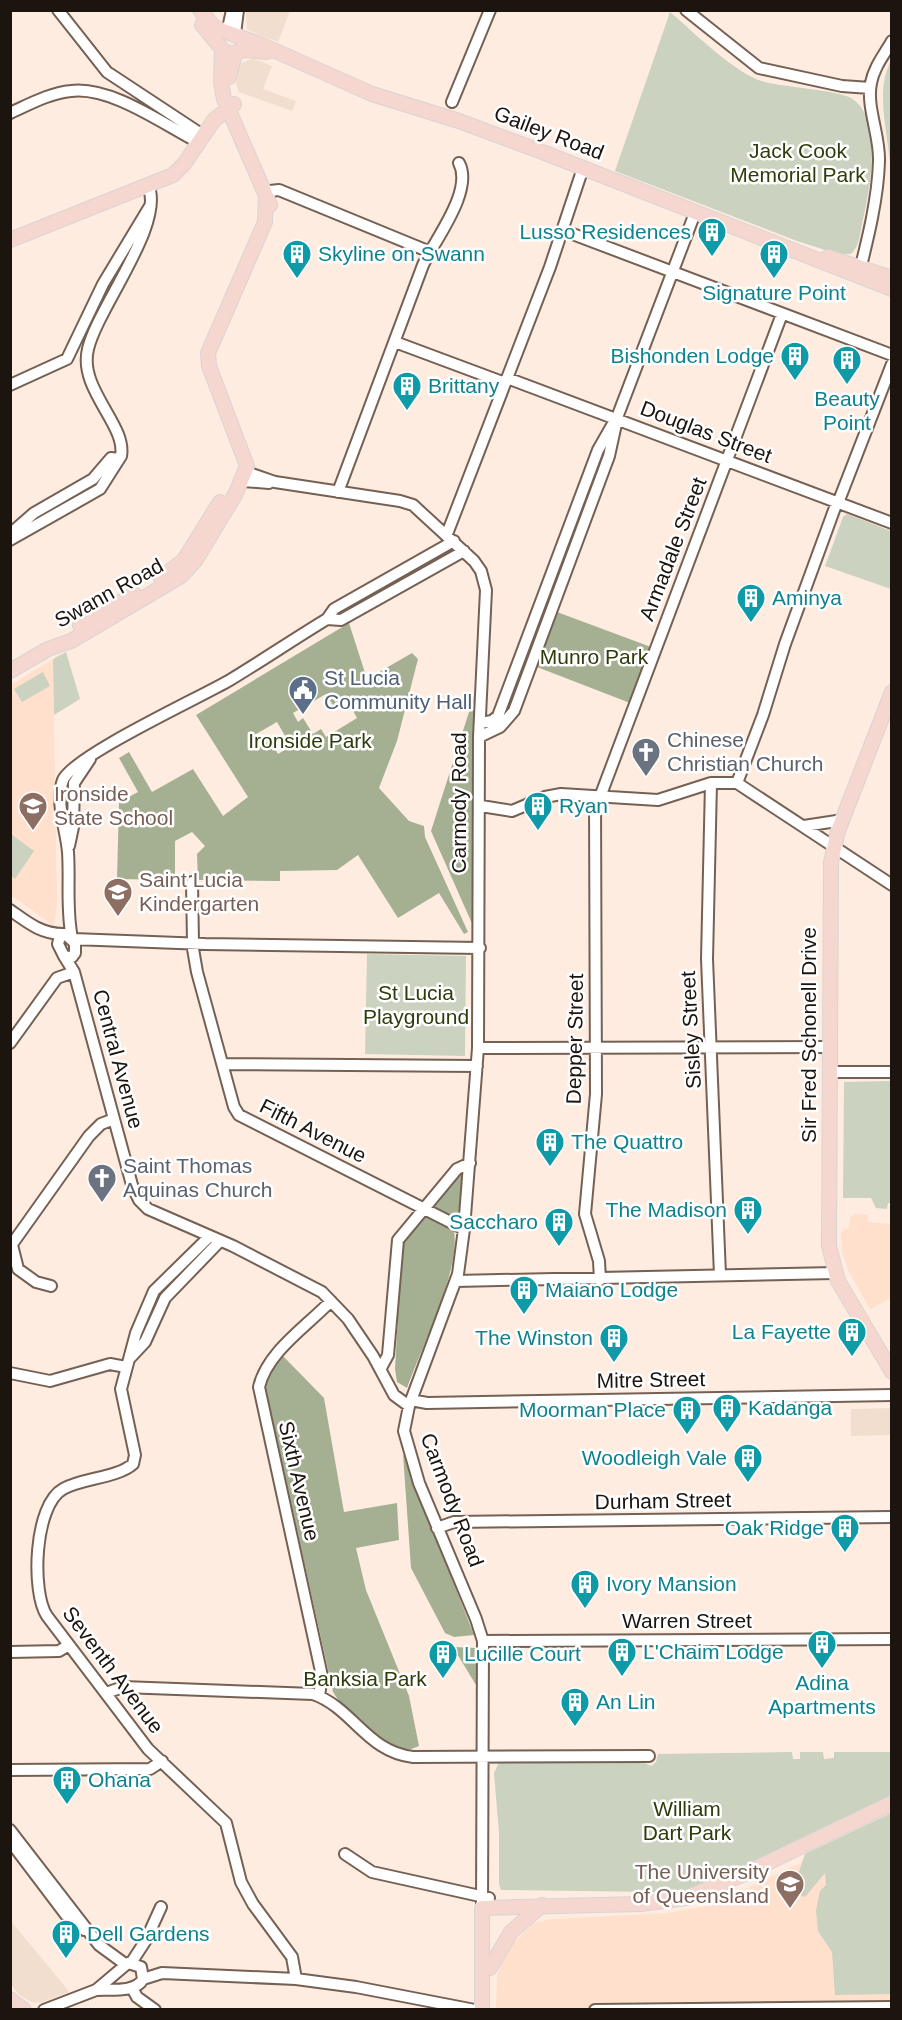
<svg xmlns="http://www.w3.org/2000/svg" width="902" height="2020" font-family="Arial,sans-serif">
	<style>
		.commercial { fill: #f2decf }
		.built { fill: #fee0cc }
		.green { fill: #cbd2bf }
		.forest { fill: #a5b092; fill-rule: evenodd }
		.lines { fill: none; stroke-linecap: round; stroke-linejoin: round }
		.minor-casing { stroke: #756154; stroke-width: 14 }
		.major-casing { stroke: #d6d5d4; stroke-width: 16 }
		.minor { stroke: #fff; stroke-width: 10 }
		.major { stroke: #f6d7d0; stroke-width: 14 }
		.labels { text-anchor: middle; stroke-width: 5; stroke-linejoin: round; paint-order: stroke }
		.street-label { font-size: 21px; fill: #1c140f; stroke: #fff }
		.park-label { font-size: 21px; fill: #2e3d0b; stroke: #fff }
		.culture-label { font-size: 21px; fill: #0d838f; stroke: #fff; text-anchor: start }
		.service-label { font-size: 21px; fill: #4e5e75; stroke: #fff; text-anchor: start }
		.worship-label { font-size: 21px; fill: #5b616d; stroke: #fff; text-anchor: start }
		.education-label { font-size: 21px; fill: #785e54; stroke: #fff; text-anchor: start }
	</style>
	<rect width="100%" height="100%" fill="#ffece0"/>
	<path class="commercial" d="M246 11H290L278 42 247 30Z
		M253 58 272 66 263 89 296 101 292 111 239 92 236 84 238 65Z
		M891 1408V1435L851 1436V1409Z
		M10 1920 68 1990 69 1992 39 2003 31 2002 18 1994 11 1984Z"/>
	<path class="built" d="M53 659 57 904 54 926 11 895V685Z
		M855 1214 868 1215V1222L891 1224V1298L870 1309 848 1270 842 1252 841 1232 849 1228 850 1218Z
		M891 1813V2009L496 2010 497 1976 506 1951 533 1923 553 1919 667 1913 712 1905 802 1862 805 1854Z"/>
	<path class="green" d="M670 12C694 32 736 75 765 82 784 87 836 90 851 98 885 118 869 194 862 224 860 234 859 247 851 254H838L797 241 615 171Z
		M891 61 892 180H891C891 142 873 93 891 61Z
		M847 514 891 531V589L825 566 843 517Z
		M66 652 80 699 54 715 53 659Z
		M43 672 50 686 22 702 14 689Z
		M11 834 34 851 15 879 11 876Z
		M367 954 466 956 465 1056 365 1054Z
		M891 1081 892 1203H888L887 1209 876 1208 871 1198H843L844 1082Z
		M792 1752 793 1759H800V1752H823L824 1759 834 1758V1752H891V1797L699 1889 654 1892 506 1890H501L499 1884V1833L494 1773 500 1760H639L651 1766 656 1762 658 1754Z
		M891 1813V1994L835 1995 832 1952 818 1931 816 1911 820 1891 826 1885 825 1873 805 1897 792 1892 805 1854Z"/>
	<path class="forest" d="M557 612 651 647 630 703 537 667Z
		M349 623 367 679 412 653 418 659 397 741 379 788 409 821 424 826 425 837 468 932 464 934 439 893 398 918 358 855 337 870 280 871V881L198 880 197 854 205 846 192 832 175 841V880L117 879 119 802 138 792 119 758 129 752 152 792 193 769 223 816 248 797 196 715ZM326 694 334 707 347 700 357 718 326 737 321 729 313 734 303 718 298 722 293 713ZM277 722 291 746 278 754 270 740 256 747 251 737Z
		M477 687 474 928 431 831Z
		M460 1172 462 1179 458 1218 433 1208Z
		M426 1216 454 1231C461 1269 421 1349 407 1388L397 1382 395 1369 402 1242Z
		M283 1356 324 1398 344 1512 397 1503 399 1540 356 1548 366 1590 409 1696 419 1746C410 1750 401 1753 391 1748 373 1740 343 1709 333 1692L265 1385 268 1370Z
		M403 1454 474 1635 454 1637 445 1633 411 1568Z
		M453 1647 477 1648 479 1690Z"/>
	<g class="lines">
		<g class="minor-casing">
			<path id="minor" d="M58 10 107 72 198 132
				M686 10 759 68 842 86 870 88
				M227 33 232 10
				M235 34 238 10
				M452 102 490 10
				M10 113C30 104 50 93 71 91 111 86 163 124 198 142
				M266 197 270 191 279 190 430 252
				M562 230 892 355
				M859 274C868 238 878 198 879 161 880 135 866 107 871 83 874 67 884 55 892 41
				M395 342 505 383
				M507 378 892 523
				M10 385 67 359 103 284 150 206
				M246 472 275 482 400 501 413 505 474 561 481 571 486 590 479 737 478 1048 464 1229 458 1274 409 1406 404 1431 419 1483 476 1619 483 1641 482 1908
				M243 481 269 483
				M338 492 423 265C434 241 474 191 459 163
				M838 503 892 364
				M10 534 34 513 93 479 111 458 119 459
				M447 534 550 267 583 168
				M10 540 100 489 121 456C127 425 78 389 88 349 98 307 166 223 148 185
				M327 619 341 620 464 551
				M480 723 492 721 498 716 598 450 618 415 695 213
				M479 737 500 727 514 711 609 456 616 424
				M711 783 707 959 720 1275
				M737 783 763 715 785 644 837 502
				M595 797 596 1094 585 1214 599 1261 600 1280
				M600 797 782 314
				M481 806 512 811 545 797 561 794 658 800 711 783H737L892 885
				M804 826 843 820
				M69 846 73 827 74 783 90 759
				M192 882 193 943
				M10 910C27 922 41 934 63 934
				M65 934 75 943V953L72 957 64 956 58 944 60 936Z
				M72 938C66 910 70 881 68 852 66 829 55 802 63 780 73 756 201 697 230 680 263 660 294 639 327 619L334 609 454 541
				M73 939 205 944 480 948
				M192 943 197 972 234 1107 239 1115 464 1229
				M64 956 74 972 132 1185 139 1200 148 1209 233 1246 322 1292 348 1319 373 1356 394 1395 409 1406
				M10 1043 57 978 74 972
				M478 1048 831 1047
				M223 1064 477 1066
				M831 1072H892
				M209 1237 154 1291 136 1333 121 1389 135 1455 133 1464C117 1478 82 1478 63 1489 34 1505 31 1592 47 1616L148 1749 226 1823 241 1882 253 1904 292 1957 296 1979
				M12 1245 18 1269 36 1282 51 1286
				M10 1247 89 1136 101 1124 114 1119
				M456 1281 835 1273
				M130 1358 145 1342 165 1298 220 1241
				M381 1368 388 1355 398 1240 457 1169 470 1163
				M10 1373 50 1381 110 1364 126 1367
				M411 1400 427 1403 892 1395
				M437 1528 454 1522 892 1517
				M483 1641 892 1639
				M10 1652 59 1651 69 1645
				M106 1693 123 1687 313 1694C353 1708 367 1752 413 1757L649 1756
				M319 1696 322 1676 259 1387C267 1352 307 1326 331 1301
				M10 1770 150 1769 162 1761
				M10 1830 99 1945 125 1964
				M10 1841 66 1915 84 1930
				M345 1854 372 1872 489 1898
				M131 1963 146 1940 161 1907
				M132 1988 137 1997 155 2010
				M96 1990C110 1989 136 1993 143 1979L162 1973 296 1979 356 1987 475 2010
				M44 2010 96 1990 128 1963 141 1967 143 1979
				M595 2010 892 2007"/>
		</g>
		<g class="major-casing">
			<path id="major" d="M200 10 215 28 262 45 372 94 459 121 537 150 892 289
				M202 25 226 54 247 50 267 52
				M222 50 221 82 224 99 270 205
				M229 77 235 54
				M10 240 173 175 184 164 214 120 234 104
				M828 257 892 278
				M161 578 184 560 220 502
				M80 625 134 594
				M10 671 48 649 71 641 181 576 195 561 235 495 247 466 209 366 208 353 265 222 266 197
				M892 692 838 831 831 862 829 1246 838 1281 892 1372
				M490 1968 511 1932 542 1905
				M10 1999 24 2010
				M482 2010V1908L641 1904 686 1898 744 1874 892 1803"/>
		</g>
		<use href="#minor" class="minor"/>
		<use href="#major" class="major"/>
	</g>
	<defs>
		<g id="building-pin" transform="scale(1.5)"><path d="M0 17L-7.5 6A9.5 9.5 0 1 1 7.5 6Z" fill="#0f9aa8" stroke="#fff"/><path d="M-4-6H4V6H1V3H-1V6H-4ZM-2.5-4.3h1.7v1.8h-1.7ZM.8-4.3h1.7v1.8H.8ZM-2.5-1h1.7V.8h-1.7ZM.8-1h1.7V.8H.8Z" fill="#fff"/></g>
		<g id="civic-pin" transform="scale(1.5)"><path d="M0 17L-7.5 6A9.5 9.5 0 1 1 7.5 6Z" fill="#5c6f8a" stroke="#fff"/><path d="M-.6-6.5H3V-4.5H.6V-3L4-1V1h2V6H-6V1h2V-1L-.6-3ZM-1.2 2.5V6h2.4V2.5Z" fill="#fff"/></g>
		<g id="church-pin" transform="scale(1.5)"><path d="M0 17L-7.5 6A9.5 9.5 0 1 1 7.5 6Z" fill="#6b7280" stroke="#fff"/><path d="M-1.2-6h2.4v3.5h3.3v2.4h-3.3V6h-2.4V-.1h-3.3v-2.4h3.3Z" fill="#fff"/></g>
		<g id="school-pin" transform="scale(1.5)"><path d="M0 17L-7.5 6A9.5 9.5 0 1 1 7.5 6Z" fill="#8d6e63" stroke="#fff"/><path d="M0-5L7-2L0 1L-7-2ZM-4 1L0 2.5L4 1V4Q0 6-4 4Z" fill="#fff"/></g>
		<g id="university-pin" transform="scale(1.5)"><path d="M0 17L-7.5 6A9.5 9.5 0 1 1 7.5 6Z" fill="#8d6e63" stroke="#fff"/><path d="M0-5L7-2L0 1L-7-2ZM-4 1L0 2.5L4 1V4Q0 6-4 4Z" fill="#fff"/></g>
	</defs>
	<g fill-rule="evenodd">
		<use href="#building-pin" x="712" y="232"/>
		<use href="#building-pin" x="297" y="254"/>
		<use href="#building-pin" x="774" y="254"/>
		<use href="#building-pin" x="795" y="356"/>
		<use href="#building-pin" x="847" y="360"/>
		<use href="#building-pin" x="407" y="386"/>
		<use href="#building-pin" x="751" y="598"/>
		<use href="#civic-pin" x="303" y="690"/>
		<use href="#church-pin" x="646" y="752"/>
		<use href="#school-pin" x="33" y="806"/>
		<use href="#building-pin" x="538" y="806"/>
		<use href="#school-pin" x="118" y="892"/>
		<use href="#building-pin" x="550" y="1142"/>
		<use href="#church-pin" x="102" y="1178"/>
		<use href="#building-pin" x="748" y="1210"/>
		<use href="#building-pin" x="559" y="1222"/>
		<use href="#building-pin" x="524" y="1290"/>
		<use href="#building-pin" x="852" y="1332"/>
		<use href="#building-pin" x="614" y="1338"/>
		<use href="#building-pin" x="727" y="1408"/>
		<use href="#building-pin" x="687" y="1410"/>
		<use href="#building-pin" x="748" y="1458"/>
		<use href="#building-pin" x="845" y="1528"/>
		<use href="#building-pin" x="585" y="1584"/>
		<use href="#building-pin" x="822" y="1644"/>
		<use href="#building-pin" x="622" y="1652"/>
		<use href="#building-pin" x="443" y="1654"/>
		<use href="#building-pin" x="575" y="1702"/>
		<use href="#building-pin" x="67" y="1780"/>
		<use href="#university-pin" x="790" y="1884"/>
		<use href="#building-pin" x="66" y="1934"/>
	</g>
	<g class="labels">
		<g class="street-label">
			<text transform="translate(549 133) rotate(21)" y="7">Gailey Road</text>
			<text transform="translate(706 432) rotate(21)" y="7">Douglas Street</text>
			<text transform="translate(673 549) rotate(-69)" y="7">Armadale Street</text>
			<text transform="translate(109 593) rotate(-29)" y="7">Swann Road</text>
			<text transform="translate(459 803) rotate(-90)" y="7">Carmody Road</text>
			<text transform="translate(691 1030) rotate(-93)" y="7">Sisley Street</text>
			<text transform="translate(809 1035) rotate(-90)" y="7">Sir Fred Schonell Drive</text>
			<text transform="translate(575 1039) rotate(-89)" y="7">Depper Street</text>
			<text transform="translate(118 1059) rotate(75)" y="7">Central Avenue</text>
			<text transform="translate(313 1131) rotate(27)" y="7">Fifth Avenue</text>
			<text transform="translate(651 1380) rotate(-1)" y="7">Mitre Street</text>
			<text transform="translate(299 1481) rotate(77)" y="7">Sixth Avenue</text>
			<text transform="translate(452 1500) rotate(69)" y="7">Carmody Road</text>
			<text transform="translate(663 1501) rotate(-1)" y="7">Durham Street</text>
			<text x="687" y="1628">Warren Street</text>
			<text transform="translate(113 1670) rotate(53)" y="7">Seventh Avenue</text>
		</g>
		<g class="park-label">
			<text x="798" y="158">Jack Cook<tspan x="798" dy="24">Memorial Park</tspan></text>
			<text x="594" y="664">Munro Park</text>
			<text x="310" y="748">Ironside Park</text>
			<text x="416" y="1000">St Lucia<tspan x="416" dy="24">Playground</tspan></text>
			<text x="365" y="1686">Banksia Park</text>
			<text x="687" y="1816">William<tspan x="687" dy="24">Dart Park</tspan></text>
		</g>
		<g class="culture-label">
			<text x="691" y="239" text-anchor="end">Lusso Residences</text>
			<text x="318" y="261">Skyline on Swann</text>
			<text x="774" y="300" text-anchor="middle">Signature Point</text>
			<text x="774" y="363" text-anchor="end">Bishonden Lodge</text>
			<text x="428" y="393">Brittany</text>
			<text x="847" y="406" text-anchor="middle">Beauty<tspan x="847" dy="24">Point</tspan></text>
			<text x="772" y="605">Aminya</text>
			<text x="559" y="813">Ryan</text>
			<text x="571" y="1149">The Quattro</text>
			<text x="727" y="1217" text-anchor="end">The Madison</text>
			<text x="538" y="1229" text-anchor="end">Saccharo</text>
			<text x="545" y="1297">Maiano Lodge</text>
			<text x="831" y="1339" text-anchor="end">La Fayette</text>
			<text x="593" y="1345" text-anchor="end">The Winston</text>
			<text x="748" y="1415">Kadanga</text>
			<text x="666" y="1417" text-anchor="end">Moorman Place</text>
			<text x="727" y="1465" text-anchor="end">Woodleigh Vale</text>
			<text x="824" y="1535" text-anchor="end">Oak Ridge</text>
			<text x="606" y="1591">Ivory Mansion</text>
			<text x="643" y="1659">L'Chaim Lodge</text>
			<text x="464" y="1661">Lucille Court</text>
			<text x="822" y="1690" text-anchor="middle">Adina<tspan x="822" dy="24">Apartments</tspan></text>
			<text x="596" y="1709">An Lin</text>
			<text x="88" y="1787">Ohana</text>
			<text x="87" y="1941">Dell Gardens</text>
		</g>
		<g class="service-label">
			<text x="324" y="685">St Lucia<tspan x="324" dy="24">Community Hall</tspan></text>
		</g>
		<g class="worship-label">
			<text x="667" y="747">Chinese<tspan x="667" dy="24">Christian Church</tspan></text>
			<text x="123" y="1173">Saint Thomas<tspan x="123" dy="24">Aquinas Church</tspan></text>
		</g>
		<g class="education-label">
			<text x="54" y="801">Ironside<tspan x="54" dy="24">State School</tspan></text>
			<text x="139" y="887">Saint Lucia<tspan x="139" dy="24">Kindergarten</tspan></text>
			<text x="769" y="1879" text-anchor="end">The University<tspan x="769" dy="24">of Queensland</tspan></text>
		</g>
	</g>
	<rect width="902" height="2020" fill="none" stroke="#1c140f" stroke-width="24"/>
</svg>
